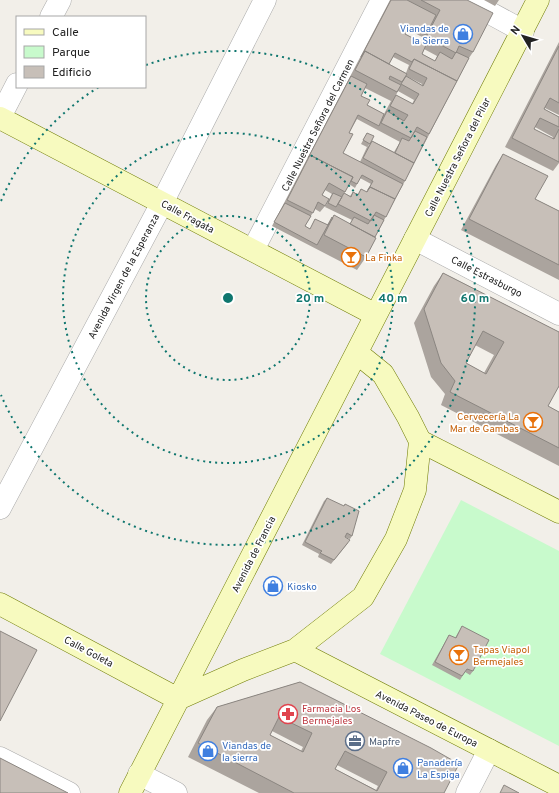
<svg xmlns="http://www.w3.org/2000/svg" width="559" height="793" font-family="Overpass,sans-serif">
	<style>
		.park { fill: #c8facc }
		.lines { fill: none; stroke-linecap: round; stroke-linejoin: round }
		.street-casing { stroke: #a9a9a9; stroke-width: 23 }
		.secondary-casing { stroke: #707d05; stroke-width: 23 }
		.street { stroke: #fff; stroke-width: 22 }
		.secondary { stroke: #f7fabf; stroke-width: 22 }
		.wall { fill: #aba49e; fill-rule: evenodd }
		.building { fill: #c7bfb8; stroke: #8b8681; fill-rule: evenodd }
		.ring { fill: none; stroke: #0f766e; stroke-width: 2; stroke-dasharray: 2 4 }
		.labels { text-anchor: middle; stroke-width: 3.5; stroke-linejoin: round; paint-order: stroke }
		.shop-label { font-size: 10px; fill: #366cbe; stroke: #fff; text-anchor: start }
		.street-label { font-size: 10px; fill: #222; stroke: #fff }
		.food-label { font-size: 10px; fill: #c56008; stroke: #fff; text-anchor: start }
		.health-label { font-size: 10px; fill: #be3a42; stroke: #fff; text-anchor: start }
		.service-label { font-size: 10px; fill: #4e5e75; stroke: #fff; text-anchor: start }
		.centre { fill: #0f766e; stroke: #fff; stroke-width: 2 }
		.ring-label { font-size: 12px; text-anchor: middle; font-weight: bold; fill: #0f766e; stroke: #fff; stroke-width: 3.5; stroke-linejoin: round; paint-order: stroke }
	</style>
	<rect width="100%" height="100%" fill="#f2efe9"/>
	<path class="park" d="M461 500 559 551V746L380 654Z"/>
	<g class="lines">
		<g class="street-casing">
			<path id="street" d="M466 0 523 31
				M51 17 60 0
				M0 117 17 84
				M415 239 559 314
				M253 250 382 0
				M0 508 162 203 265 0
				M0 758 69 793
				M139 774 176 793
				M467 793 489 750"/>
		</g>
		<g class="secondary-casing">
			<path id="secondary" d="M0 118 376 315
				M420 441 559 512
				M0 604 178 699 243 670 295 650 363 597 396 539 415 490 420 441 408 417 383 374 357 353
				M295 650 559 786
				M130 793 538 0"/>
		</g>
		<use href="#street" class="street"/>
		<use href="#secondary" class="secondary"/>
	</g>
	<path class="wall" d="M390 0H467L473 52 469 58 405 181 375 237 366 257 357 270 272 226ZM407 29 424 38 421 43 405 34ZM424 49 437 56 435 61 422 54ZM393 57 409 65 406 73 389 64ZM406 76 422 84V85ZM365 88 391 101 384 114 367 105 361 96ZM398 91 414 100 412 104 396 95ZM357 119 400 142 394 152 372 141 367 147 360 162 343 153 349 133ZM360 178 371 184 366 192 361 189 358 194 353 192 350 196 344 193 342 197 345 192 349 184 355 188ZM325 190 332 194 325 207 352 220 350 224 334 215 333 218 332 217 327 225 315 219 310 229 305 226 315 209 320 212 325 206 322 195Z
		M484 0H499L495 6Z
		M559 42V115L545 108 544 109 559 117V163L553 171 505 147ZM535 127 553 137 552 139 534 129Z
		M367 133 370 144 367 147 361 144Z
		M503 154 535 199 559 211V280L461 230 496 165Z
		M443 273 559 332V388L558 387 548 406 559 412V466L441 405 445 394 431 377 414 323 434 286ZM475 345 494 355 484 373 466 363Z
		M327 498 352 536 350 539 345 537 348 543 331 564 318 557 319 554 302 545 324 501Z
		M462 626 473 671 470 675 465 672 460 680 432 665 449 635 455 638Z
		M300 682 444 793H259L188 757 207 720 217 707ZM272 731 303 747 301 751 270 735ZM337 765 378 786 376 790 335 769Z"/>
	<path class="building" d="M391 0H407L436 15 426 35 409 26 405 34 426 45 422 54 435 61 440 52 452 59 456 52 469 58 457 81 414 59 412 62 395 53 389 64 365 51 361 57Z
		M421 0H467L493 13 473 52 459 46 456 53 426 37 440 10Z
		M559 46V103L550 98 544 109 559 117V127L540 118 534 129 554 139 559 129V162L512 138Z
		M365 51 407 74 402 82 390 76 389 79 401 85 397 92 355 70Z
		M414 59 457 81 429 134 417 127 411 138 381 123 387 111 404 121 408 115 390 106 396 95 413 104 419 94 401 84 406 76 423 86 427 78 409 69Z
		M351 76 367 84 361 96 370 100 367 105 384 114 379 126 358 115 349 133 353 134 343 153 403 184 395 199 370 187 368 190 373 181 362 175 357 184 351 181 353 177 310 155 308 158Z
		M415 131 427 137 414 163 395 153 402 138 409 141Z
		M367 133 374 136 370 144 363 140Z
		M372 141 414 163 405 181 363 158Z
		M503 154 548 176 535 199 559 211V265L469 219Z
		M310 155 353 177 345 192 329 183 322 195 329 199 325 206 318 202 313 213 287 200Z
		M370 187 395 199 386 217 376 212 371 221 338 204 344 193 351 197 353 192 358 195 361 189 367 192Z
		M333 193 342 197 336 207 328 203Z
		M285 203 311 216 305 226 310 229 315 219 328 225 317 245 274 222Z
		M334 215 376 238 366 257 324 235Z
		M374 215 384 220 375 237 350 224 354 217 368 224Z
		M332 217 333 218 328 225Z
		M443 273 559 332V386L548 406 559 412V448L450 392 455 381 441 363 424 309ZM483 331 504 342 486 374 466 363Z
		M327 498 344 506 345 504 359 511 352 536 347 533 345 537 350 540 334 560 320 553 322 551 305 542Z
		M462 626 489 640 473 671 467 669 462 676 435 662 449 635 456 638Z
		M0 631 37 650 0 721Z
		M300 682 431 748 459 764 444 793H294L198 743 217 707ZM279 717 312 733 303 752 270 735ZM345 751 387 772 377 791 335 769Z
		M0 758 68 793H0Z
		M504 785 519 793H500Z"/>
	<g class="ring">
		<circle cx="228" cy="298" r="82"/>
		<circle cx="228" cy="298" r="165"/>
		<path d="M1 201A247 247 0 0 1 99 87M146 65A247 247 0 1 1 1 395"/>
	</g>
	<defs>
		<g id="shop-ring" transform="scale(1)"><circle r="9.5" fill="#fff" stroke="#3f7fe0" stroke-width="1.5"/><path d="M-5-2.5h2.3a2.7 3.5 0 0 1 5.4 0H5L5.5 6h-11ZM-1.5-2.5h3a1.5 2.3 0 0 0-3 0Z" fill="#3f7fe0"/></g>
		<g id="bar-ring" transform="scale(1)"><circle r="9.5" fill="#fff" stroke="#e8710a" stroke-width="1.5"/><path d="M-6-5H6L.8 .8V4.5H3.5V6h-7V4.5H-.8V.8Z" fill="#e8710a"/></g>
		<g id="pharmacy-ring" transform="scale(1)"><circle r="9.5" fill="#fff" stroke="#e0444e" stroke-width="1.5"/><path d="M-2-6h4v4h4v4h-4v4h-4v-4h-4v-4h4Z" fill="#e0444e"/></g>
		<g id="office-ring" transform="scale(1)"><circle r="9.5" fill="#fff" stroke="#5c6f8a" stroke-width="1.5"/><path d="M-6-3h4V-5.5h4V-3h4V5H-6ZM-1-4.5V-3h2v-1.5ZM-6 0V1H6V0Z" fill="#5c6f8a"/></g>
	</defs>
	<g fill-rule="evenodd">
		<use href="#shop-ring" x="463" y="34"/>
		<use href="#bar-ring" x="351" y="257"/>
		<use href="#bar-ring" x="533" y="422"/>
		<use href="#shop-ring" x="273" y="586"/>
		<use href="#bar-ring" x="459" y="655"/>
		<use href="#pharmacy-ring" x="288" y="714"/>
		<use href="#office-ring" x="355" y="741"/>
		<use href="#shop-ring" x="208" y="751"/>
		<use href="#shop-ring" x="403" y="768"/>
	</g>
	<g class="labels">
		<g class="shop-label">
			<text x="449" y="32" text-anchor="end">Viandas de<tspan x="449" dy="12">la Sierra</tspan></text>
			<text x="287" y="590">Kiosko</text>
			<text x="222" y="749">Viandas de<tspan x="222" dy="12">la sierra</tspan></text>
			<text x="417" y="766">Panadería<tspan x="417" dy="12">La Espiga</tspan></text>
		</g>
		<g class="street-label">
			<text transform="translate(317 125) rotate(-63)" y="4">Calle Nuestra Señora del Carmen</text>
			<text transform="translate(457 157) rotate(-63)" y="4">Calle Nuestra Señora del Pilar</text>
			<text transform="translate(188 216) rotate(28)" y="4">Calle Fragata</text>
			<text transform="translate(123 276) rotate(-62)" y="4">Avenida Virgen de la Esperanza</text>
			<text transform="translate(487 276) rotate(27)" y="4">Calle Estrasburgo</text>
			<text transform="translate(253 554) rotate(-63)" y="4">Avenida de Francia</text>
			<text transform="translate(89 651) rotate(28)" y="4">Calle Goleta</text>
			<text transform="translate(427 718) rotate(27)" y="4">Avenida Paseo de Europa</text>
		</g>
		<g class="food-label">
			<text x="365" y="261">La Finka</text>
			<text x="519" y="420" text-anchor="end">Cervecería La<tspan x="519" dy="12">Mar de Gambas</tspan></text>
			<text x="473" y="653">Tapas Viapol<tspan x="473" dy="12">Bermejales</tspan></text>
		</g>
		<g class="health-label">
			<text x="302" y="712">Farmacia Los<tspan x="302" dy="12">Bermejales</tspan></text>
		</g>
		<g class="service-label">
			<text x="369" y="745">Mapfre</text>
		</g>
	</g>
	<circle cx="228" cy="298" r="6" class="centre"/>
	<g class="ring-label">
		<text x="310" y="302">20 m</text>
		<text x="393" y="302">40 m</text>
		<text x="475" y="302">60 m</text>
	</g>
	<rect x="16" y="16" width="130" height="72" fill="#ffffff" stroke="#a7a7a7"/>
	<rect x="24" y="29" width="20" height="6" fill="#f7fabf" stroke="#a7a7a7"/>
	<text x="52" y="36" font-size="12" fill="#222222">Calle</text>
	<rect x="24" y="46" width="20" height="12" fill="#c8facc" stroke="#a7a7a7"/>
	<text x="52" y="56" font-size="12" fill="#222222">Parque</text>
	<rect x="24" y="66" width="20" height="12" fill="#c7bfb8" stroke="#a7a7a7"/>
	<text x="52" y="76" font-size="12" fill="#222222">Edificio</text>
	<g transform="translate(523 36) rotate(308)" stroke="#ffffff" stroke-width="3" paint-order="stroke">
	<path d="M0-3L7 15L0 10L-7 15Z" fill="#222222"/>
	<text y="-6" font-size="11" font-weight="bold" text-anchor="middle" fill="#222222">N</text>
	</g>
</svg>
